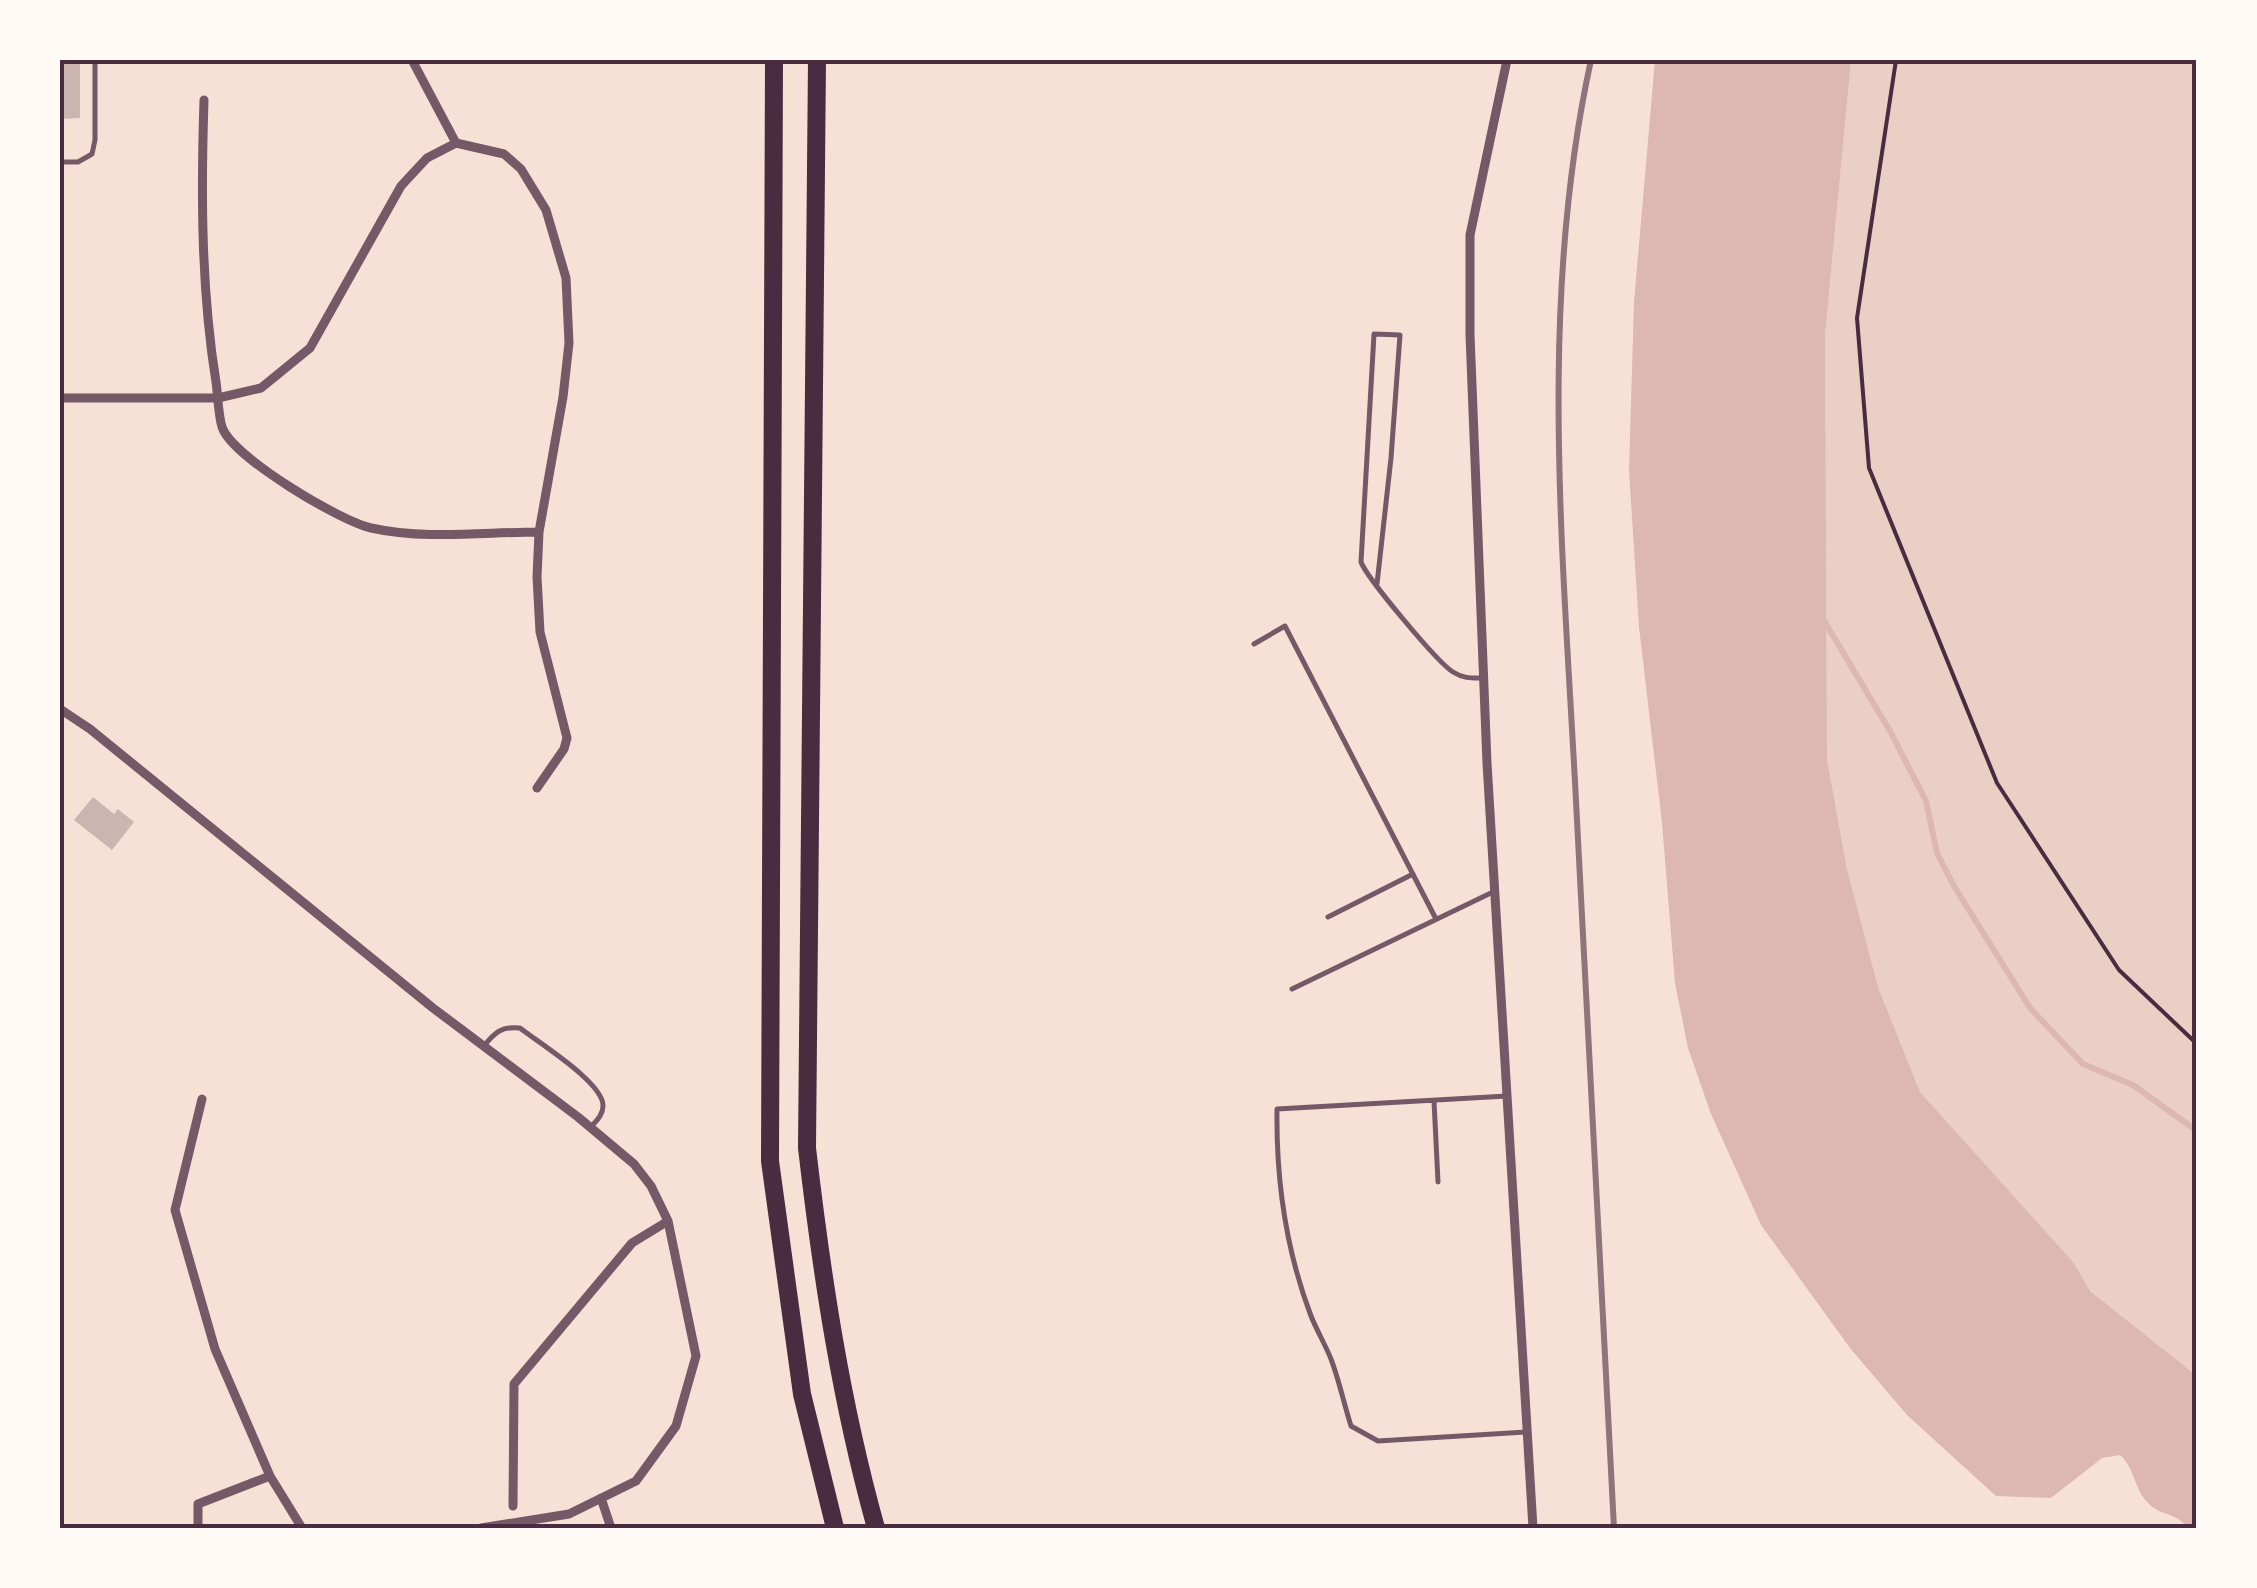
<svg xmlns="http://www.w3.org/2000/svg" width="2257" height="1588" font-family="Ubuntu,sans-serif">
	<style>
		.green { fill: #ebcfc5 }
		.water { fill: #dcb8b0 }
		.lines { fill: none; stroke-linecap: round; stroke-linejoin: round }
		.stream { stroke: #dcb8b0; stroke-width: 6 }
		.building { fill: #ccb4b1 }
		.path { stroke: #4a2c40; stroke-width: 4 }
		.service { stroke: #755966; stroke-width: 5 }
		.minor { stroke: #755966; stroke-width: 9 }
		.motorway { stroke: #4a2c40; stroke-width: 18 }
		.rail { stroke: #8f747c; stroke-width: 6 }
		.neatline { fill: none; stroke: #4a2c40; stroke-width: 4 }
	</style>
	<rect width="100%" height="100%" fill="#f7e1d7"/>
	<path class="green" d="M1851 60H2197V1376L2090 1291 2074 1263 1920 1092 1878 987 1847 869 1827 759 1825 336Z"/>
	<path class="water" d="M1655 60H1851L1825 336 1827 759 1847 869 1878 987 1920 1092 2074 1263 2090 1291 2197 1376V1528H2188C2175 1511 2161 1517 2148 1503 2134 1489 2135 1468 2120 1455L2102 1458 2051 1498 1996 1496 1907 1415 1850 1348 1761 1225 1711 1114 1688 1048 1675 983 1662 823 1639 627 1629 471 1634 302Z"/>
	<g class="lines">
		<path class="stream" d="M1823 619 1890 731 1926 801 1937 853 1954 886 2030 1008 2083 1064 2133 1085 2197 1131"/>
	</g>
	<path class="building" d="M60 60H80V118L60 119Z
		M93 797 114 814 118 809 134 822 112 850 74 820Z"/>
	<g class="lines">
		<path class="path" d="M1896 60 1857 318 1869 468 1997 783 2119 970 2197 1044"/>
		<path class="service" d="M60 162H78L92 154 95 140V60
			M1377 584 1391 458 1400 335 1374 334 1361 562C1367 578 1437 662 1453 672 1464 679 1472 678 1484 678
			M1254 644 1285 626 1436 919
			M1328 917 1413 874
			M1292 989 1495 891
			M484 1046C495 1032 502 1026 520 1028 539 1043 604 1083 603 1106 603 1115 596 1121 591 1127
			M1507 1096 1277 1109C1276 1180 1286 1250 1311 1316 1317 1331 1325 1344 1331 1359 1339 1380 1344 1404 1351 1426L1378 1441 1527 1432
			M1434 1101 1438 1182"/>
		<path class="minor" d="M412 60 456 143
			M1507 60 1470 235V335L1487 763 1533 1528
			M204 100C201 193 201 289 216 382 218 396 218 413 222 427 232 457 340 521 371 528 425 540 485 532 539 532
			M60 398H218L261 388 310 348 401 186 427 158 456 143 504 154 521 169 546 210 566 278 569 343 563 397 539 532 537 577 540 632 567 738 564 749 537 788
			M60 709 90 729 433 1008 578 1117 634 1164 651 1186 668 1221 696 1356 676 1426 636 1481 569 1514 481 1528
			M202 1099 175 1210 215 1349 270 1476 302 1528
			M601 1498 611 1528
			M513 1506 514 1384 632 1243 668 1221
			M198 1528V1504L270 1476"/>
		<path class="motorway" d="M774 60 770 1161 802 1394 835 1528
			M817 60 807 1148C822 1277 841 1403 876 1528"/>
		<path class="rail" d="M1591 60C1539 297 1562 541 1575 782 1588 1030 1601 1279 1614 1528"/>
	</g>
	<rect width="2257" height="1588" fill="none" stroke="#fffaf5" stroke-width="125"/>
	<rect x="62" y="62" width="2132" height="1464" class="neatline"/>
</svg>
